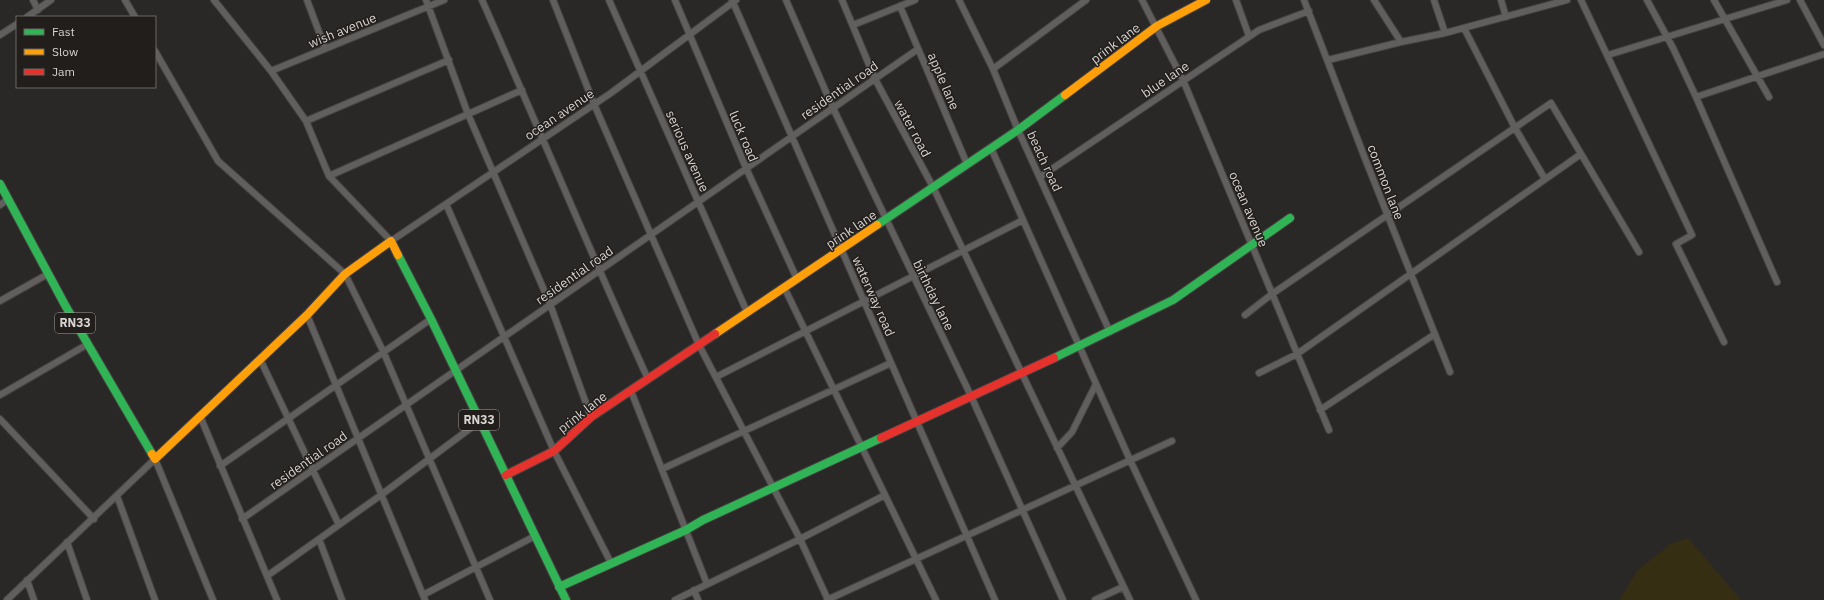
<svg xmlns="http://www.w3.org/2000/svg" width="1824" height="600" font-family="'IBM Plex Sans',sans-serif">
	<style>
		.sand { fill: #362e12 }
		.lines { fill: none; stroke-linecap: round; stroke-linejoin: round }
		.street-casing { stroke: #464342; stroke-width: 8 }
		.fast-casing { stroke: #464342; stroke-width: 10 }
		.slow-casing { stroke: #464342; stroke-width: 10 }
		.jam-casing { stroke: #464342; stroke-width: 10 }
		.street { stroke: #615f5e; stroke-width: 6 }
		.fast { stroke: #30b455; stroke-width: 8 }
		.slow { stroke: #ff9f0a; stroke-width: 8 }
		.jam { stroke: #e5322d; stroke-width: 8 }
		.labels { text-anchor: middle; stroke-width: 3; stroke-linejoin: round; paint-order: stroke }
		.shield { fill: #221e1b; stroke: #a09d9a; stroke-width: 1 }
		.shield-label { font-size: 12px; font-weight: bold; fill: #d6d3d1 }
		.street-label { font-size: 13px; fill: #d6d3d1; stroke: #221e1b }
	</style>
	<rect width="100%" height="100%" fill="#2a2826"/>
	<path class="sand" d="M1688 538 1741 600H1619L1638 570 1671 544Z"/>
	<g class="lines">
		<g class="street-casing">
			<path id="street" d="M33 0 38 10
				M125 0 135 17
				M214 0 271 71 306 121 329 176 391 241 611 93 736 0
				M307 0 325 48
				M426 0 468 114 550 304 591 417
				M482 0C538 126 591 254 648 379
				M553 0 594 104 699 345 800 539 828 600
				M609 0 747 312
				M675 0 746 168 797 279
				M732 0 995 600
				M786 0 833 108 971 396 1063 600
				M842 0 875 79 933 187 1130 600
				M959 0 993 69 1018 130 1110 332
				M1142 0 1183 80 1329 430
				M1236 0 1249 36
				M1304 0 1366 161 1450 372
				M1374 0 1401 42
				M1434 0 1445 33
				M1501 0 1506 17
				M1581 0 1692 235 1676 244 1724 342
				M1647 0 1673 48 1696 97 1777 282
				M1714 0 1769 97
				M1800 0 1824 45
				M900 6 967 164
				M27 17 51 0
				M853 25 915 0
				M1464 28 1515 128 1545 179
				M0 35 17 24
				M155 51 218 161 345 274 383 351 490 600
				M1608 55 1787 0
				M1328 60 1401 42 1445 33 1567 0
				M993 69 1086 0
				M271 71 444 0
				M1696 97 1824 54
				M306 121 449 60
				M991 148 1130 460 1196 600
				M329 176 522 90
				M1040 177 1259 30 1309 11
				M446 204 554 451 611 563
				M0 205 8 199
				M784 287 936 600
				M0 301 48 274
				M307 315 425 600
				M1245 315 1272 294 1551 103 1639 252
				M260 359 339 525
				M1259 373 1297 354 1581 154
				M716 377 1023 220
				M631 391 707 584
				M0 395 88 344
				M1320 410 1435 334
				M200 416 277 600
				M0 419 94 519
				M1057 448 1072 432 1096 384
				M220 466 431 319
				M662 469 891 363
				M117 496 155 600
				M242 519 918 49
				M319 539 342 600
				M67 542 87 600
				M267 576 381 495 480 421
				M27 580 34 600
				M694 590 698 600
				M423 595 535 536
				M7 600 155 459 213 600
				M675 600 800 539 885 495
				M827 600 1172 441
				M1095 600 1123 587"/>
		</g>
		<g class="fast-casing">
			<path id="fast" d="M0 184 65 305 152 454
				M877 225 1018 130 1065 95
				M398 255 431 319 566 600
				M1054 358 1173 300 1290 218
				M559 587 686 530 703 520 881 438"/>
		</g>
		<g class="slow-casing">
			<path id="slow" d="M1065 95 1157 26 1206 0
				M715 334 877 225
				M152 454 155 459 307 315 345 274 391 241 398 255"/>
		</g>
		<g class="jam-casing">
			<path id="jam" d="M881 438 1054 358
				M506 475 554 451 591 417 715 334"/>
		</g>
		<use href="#street" class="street"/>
		<use href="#fast" class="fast"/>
		<use href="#slow" class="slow"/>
		<use href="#jam" class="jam"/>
	</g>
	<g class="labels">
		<g class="shield">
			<rect x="55" y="313" width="40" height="20" rx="3"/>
			<rect x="459" y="410" width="40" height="20" rx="3"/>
		</g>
		<g class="shield-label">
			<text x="75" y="327">RN33</text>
			<text x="479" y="424">RN33</text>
		</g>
		<g class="street-label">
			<text transform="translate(342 30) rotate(-22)" y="5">wish avenue</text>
			<text transform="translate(1115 43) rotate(-37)" y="5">prink lane</text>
			<text transform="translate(1165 79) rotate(-34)" y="5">blue lane</text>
			<text transform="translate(944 81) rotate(67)" y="5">apple lane</text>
			<text transform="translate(839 90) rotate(-35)" y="5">residential road</text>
			<text transform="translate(559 114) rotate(-34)" y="5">ocean avenue</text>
			<text transform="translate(913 128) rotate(62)" y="5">water road</text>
			<text transform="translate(744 136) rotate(67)" y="5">luck road</text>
			<text transform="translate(688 151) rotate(66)" y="5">serious avenue</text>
			<text transform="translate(1045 161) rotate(65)" y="5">beach road</text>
			<text transform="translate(1386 182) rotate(69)" y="5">common lane</text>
			<text transform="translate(1249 209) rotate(67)" y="5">ocean avenue</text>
			<text transform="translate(851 229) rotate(-34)" y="5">prink lane</text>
			<text transform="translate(574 275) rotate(-35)" y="5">residential road</text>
			<text transform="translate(934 295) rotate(64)" y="5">birthday lane</text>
			<text transform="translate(874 296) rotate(66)" y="5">waterway road</text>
			<text transform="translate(582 412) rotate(-38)" y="5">prink lane</text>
			<text transform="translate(308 460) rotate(-35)" y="5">residential road</text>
		</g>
	</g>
	<rect x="16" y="16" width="140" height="72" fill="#221e1b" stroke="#6a6664"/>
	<rect x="24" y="29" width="20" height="6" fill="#30b455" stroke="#6a6664"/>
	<text x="52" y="36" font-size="12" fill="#d6d3d1">Fast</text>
	<rect x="24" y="49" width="20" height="6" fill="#ff9f0a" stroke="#6a6664"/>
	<text x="52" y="56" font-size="12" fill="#d6d3d1">Slow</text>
	<rect x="24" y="69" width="20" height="6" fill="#e5322d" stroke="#6a6664"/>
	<text x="52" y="76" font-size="12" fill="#d6d3d1">Jam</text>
</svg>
